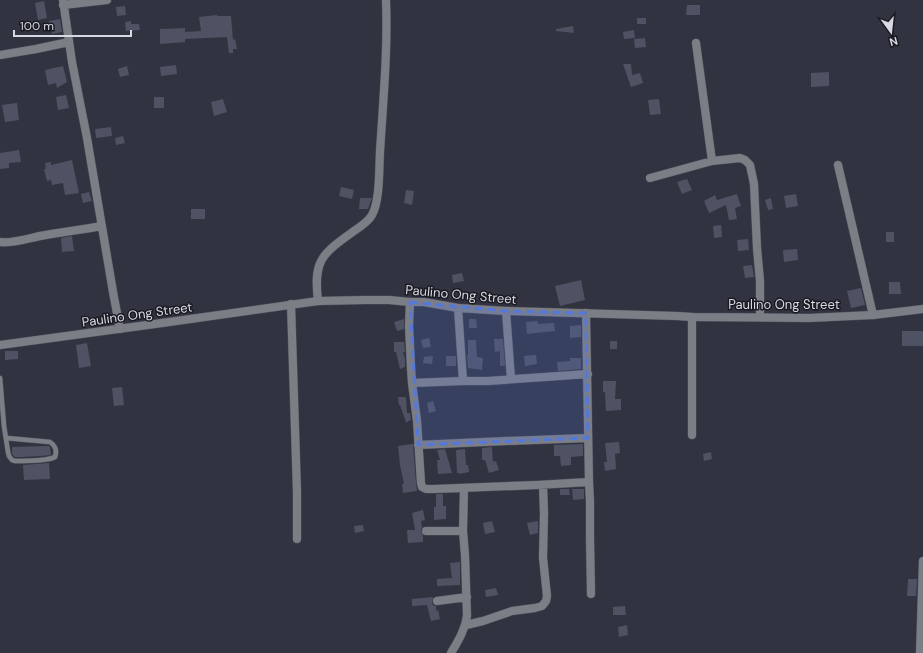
<svg xmlns="http://www.w3.org/2000/svg" width="923" height="653" font-family="'DM Sans',sans-serif">
	<style>
		.building { fill: #4f5262 }
		.lines { fill: none; stroke-linecap: round; stroke-linejoin: round }
		.service-casing { stroke: #4f515e; stroke-width: 5.5 }
		.minor-casing { stroke: #4f515e; stroke-width: 9 }
		.tertiary-casing { stroke: #4f515e; stroke-width: 9 }
		.service { stroke: #7c7e85; stroke-width: 4.5 }
		.minor { stroke: #7c7e85; stroke-width: 8 }
		.tertiary { stroke: #7c7e85; stroke-width: 8 }
		.marked { fill: #5578db; fill-opacity: 0.2; stroke: #5578db; stroke-width: 3; stroke-dasharray: 8 5; stroke-linejoin: round }
		.labels { text-anchor: middle; stroke-width: 3; stroke-linejoin: round; paint-order: stroke }
		.street-label { font-size: 13px; fill: #d7d9e2; stroke: #1a1b22 }
	</style>
	<rect width="100%" height="100%" fill="#313341"/>
	<path class="building" d="M44 1 47 18 38 20 35 3Z
		M687 5H700V15H686Z
		M125 6 126 15 117 16 116 7Z
		M217 15V16H231L233 40 235 39 237 49H233V53H229L227 37 185 39V42L160 44V29L185 28V32L201 31 199 17Z
		M637 18H646V24H637Z
		M60 19 62 32 52 34 49 21Z
		M131 21V24H139L140 30 126 31 125 22Z
		M573 26 574 33 556 31V29Z
		M634 30 635 38 624 39 623 32Z
		M645 38 646 47 635 48 634 39Z
		M623 64H631L632 75 640 73 643 83 631 87Z
		M176 65 177 74 161 76 160 67Z
		M63 66 67 82 57 88 56 83 48 85 45 70Z
		M127 66 129 75 120 77 118 69Z
		M829 72V86L811 87V73Z
		M66 95 69 108 58 110 56 97Z
		M154 97H164V108H154Z
		M223 99 227 112 214 116 211 102Z
		M659 99 661 114 650 115 648 100Z
		M17 103 19 120 5 122 2 105Z
		M111 127 112 136 96 138 95 129Z
		M123 136 125 143 116 145 115 138Z
		M19 150 21 162 9 163V168L0 169V153Z
		M72 160 79 193 65 195 63 183 52 185 51 180 47 181 44 169H46L45 163 51 162V165Z
		M687 179 692 190 682 194 677 182Z
		M341 187 354 190 352 199 339 196Z
		M406 190 414 191 412 205 404 203Z
		M89 192 92 201 83 203 81 194Z
		M737 194 741 206 735 208 737 219 729 220 726 205 709 213 704 201 715 195 717 200Z
		M796 194 798 206 786 208 784 196Z
		M360 198H372L368 209H359Z
		M771 198 773 209 768 210 765 200Z
		M191 209H205V219H191Z
		M721 225 722 237 714 238 713 226Z
		M886 232H894V242H886Z
		M72 236 74 251 62 252 61 238Z
		M748 239 749 250 738 251 737 240Z
		M797 249 798 260 784 262 783 250Z
		M752 265 754 277 745 278 743 266Z
		M462 273 464 281 453 283 452 275Z
		M581 280 585 300 560 306 555 286Z
		M889 282H900L901 294H889Z
		M861 288 865 305 851 308 847 291Z
		M404 319V329L397 331 394 322Z
		M469 319H476L477 328H469Z
		M537 321 538 324 554 323 555 331 527 334 526 322Z
		M581 325V337L570 338V326Z
		M902 331H923V346H902Z
		M429 338 431 347 423 348 421 340Z
		M494 339H503L505 366H500V351L495 352Z
		M468 340H476L477 357 483 358 482 370 468 368 467 355H468Z
		M610 341H617V349H610Z
		M394 342H404L405 352H403L405 359V367L400 369 396 352H394Z
		M87 343 91 366 79 368 76 345Z
		M5 351H18V359L5 360Z
		M536 355 537 364 525 366 524 356Z
		M433 356 432 364 423 363 424 357Z
		M446 356H456V366H446Z
		M570 358H581V369L558 371 557 362 570 361Z
		M603 381H616L615 399H621V410L606 411 605 392H603Z
		M122 387 124 405 114 406 112 388Z
		M398 397H406L407 413H410L411 420 408 421V422H406L400 405H399Z
		M433 401 436 411 429 413 427 403Z
		M619 442 620 453 615 454 616 469 605 471 604 462H607L605 443Z
		M413 444 416 483 417 491 403 493 402 484H404L400 465 398 446Z
		M583 444V456L571 457V465L561 466 560 456H554V445Z
		M49 446 50 447 51 455 41 456 23 457H15L12 454V447Z
		M492 447 493 462 496 461 499 470 489 473 485 460H482V448Z
		M445 449 452 473 438 474 437 460H440L437 450Z
		M465 449 466 465H468L469 472 459 474V473H457L456 450Z
		M711 452 712 459 704 461 703 454Z
		M49 463 50 479 24 480 23 465Z
		M560 489H569L570 495H560Z
		M572 489H584V499L573 500Z
		M436 494H443V506H446V519L434 520V507H436Z
		M423 510 425 520 421 521 422 527 421 531 423 535V542L408 543 407 530H415L412 513Z
		M492 521 495 532 485 534 483 523Z
		M538 521V533L530 535 527 523Z
		M363 525 364 531 355 533 354 526Z
		M460 562V585L437 586V579L452 578 450 563Z
		M908 579H917L916 596H907Z
		M496 588 498 595 486 597 485 590Z
		M433 597 432 602 433 605 436 606V611L438 610 440 619 431 621 427 605 412 606V599Z
		M625 606 626 615H613V607Z
		M627 625 628 635 619 637 618 627Z"/>
	<g class="lines">
		<g class="service-casing">
			<path id="service" d="M0 378 4 426 8 452 9 456 12 460 15 461C24 461 48 461 55 457 57 451 56 446 50 442L6 438"/>
		</g>
		<g class="minor-casing">
			<path id="minor" d="M63 0 72 62 87 138 113 292 120 329
				M63 5 107 0
				M696 43 712 161
				M0 55 36 49 69 42
				M838 165 873 315
				M650 178 712 161 740 158 745 160 750 165 754 184 757 248 760 281V317
				M0 242C10 244 30 238 40 236 61 232 81 230 102 226
				M318 301C313 260 322 254 354 231 360 227 368 222 372 215 380 201 379 169 380 152 383 102 388 51 386 0
				M410 302 409 326 411 368 412 383 417 421 421 483 422 487 426 489H434L537 485 589 482
				M291 304 297 492V539
				M458 308 463 381
				M506 311 511 379
				M586 313 589 482 590 502V538L591 594
				M412 383 463 381H488L588 374
				M692 435V317
				M418 445 506 441 588 438
				M426 531H463
				M437 601 467 597
				M466 625 483 621 512 611 535 608 542 606 546 601 547 596 543 558 544 513 543 485
				M451 653C458 641 465 630 467 616L465 555 463 531 464 488
				M920 653 923 561"/>
		</g>
		<g class="tertiary-casing">
			<path id="tertiary" d="M0 345 162 323 318 301 365 300H389L410 302H424L458 308 506 311 677 316 692 317 809 318 873 315 923 309"/>
		</g>
		<use href="#service" class="service"/>
		<use href="#minor" class="minor"/>
		<use href="#tertiary" class="tertiary"/>
	</g>
	<path class="marked" d="M410 302 506 311 586 313 588 438 418 445Z"/>
	<g class="labels">
		<g class="street-label">
			<text transform="translate(461 294) rotate(5)" y="5">Paulino Ong Street</text>
			<text x="784" y="309">Paulino Ong Street</text>
			<text transform="translate(137 314) rotate(-8)" y="5">Paulino Ong Street</text>
		</g>
	</g>
	<g transform="translate(891 32) rotate(165)" stroke="#1a1b22" stroke-width="3" paint-order="stroke">
	<path d="M0-3L7 15L0 10L-7 15Z" fill="#d7d9e2"/>
	<text y="-6" font-size="11" font-weight="bold" text-anchor="middle" fill="#d7d9e2">N</text>
	</g>
	<path d="M14 30v6h117v-6" fill="none" stroke="#d7d9e2" stroke-width="2"/>
	<text x="20" y="30" font-size="12" fill="#d7d9e2" stroke="#1a1b22" stroke-width="3" paint-order="stroke">100 m</text>
</svg>
